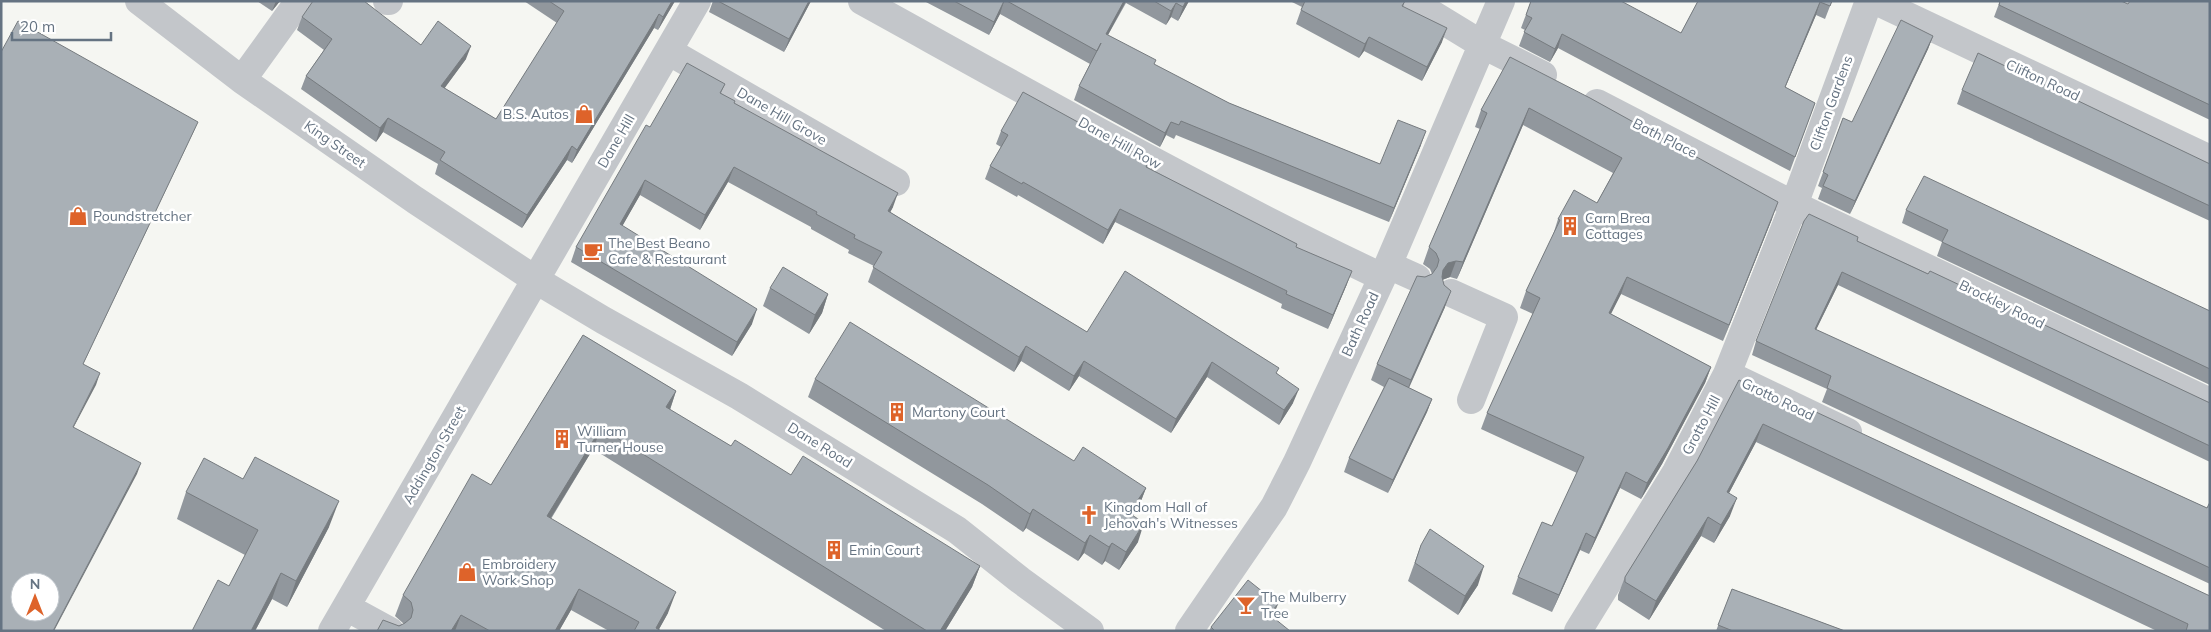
<svg xmlns="http://www.w3.org/2000/svg" width="2211" height="632" font-family="Mulish,sans-serif">
	<style>
		.lines { fill: none; stroke-linecap: round; stroke-linejoin: round }
		.minor { stroke: #c3c6ca; stroke-width: 28 }
		.wall { fill: #91979d }
		.shaded-wall { fill: #767b7f }
		.building { fill: #a9b0b6; stroke: #767b7f; fill-rule: evenodd }
		.labels { text-anchor: middle; stroke-width: 5; stroke-linejoin: round; paint-order: stroke }
		.street-label { font-size: 14px; fill: #657382; stroke: #fff }
		.poi-label { font-size: 14px; fill: #657382; stroke: #fff; text-anchor: start }
	</style>
	<rect width="100%" height="100%" fill="#f5f6f2"/>
	<g class="lines">
		<path class="minor" d="M139 1 242 80 415 200 536 280 603 320 739 396 957 530 1020 580 1090 631
			M387 1H389
			M862 1C1034 96 1205 193 1382 277
			M1411 1 1483 45 1543 75
			M1876 1 2210 159
			M668 51 896 182
			M242 80 299 1
			M1597 103 1794 205 2210 402
			M1388 265 1417 278
			M1451 293 1504 317 1471 400
			M1727 374 1848 432
			M346 607 390 631
			M332 631 697 1
			M1189 631 1274 507 1297 462 1388 265 1501 1
			M1578 631 1676 472 1727 374 1794 205 1869 1"/>
	</g>
	<path class="wall" d="M257 1H280L272 11Z
		M524 1H675L658 30 654 28 572 163 567 160 522 228 435 174 438 164 383 132 376 142 301 89 306 76 324 50 297 30 302 17 421 45 466 59 444 88 496 119 557 23Z
		M713 1H811L784 52 709 12Z
		M924 1H1189L1178 21 1171 17 1166 25 1126 3 1108 35 1154 65 1229 103 1380 164 1421 145 1389 222 1176 135 1174 139 1166 135 1160 147 1074 100 1079 86 1090 64 1000 14 989 35Z
		M1290 1H1405L1403 7 1442 42 1422 81 1364 51 1359 58 1296 24 1302 7Z
		M1531 1 1681 33 1698 1H1832L1825 19 1816 15 1785 87 1815 103 1790 171 1558 48 1550 62 1519 46 1525 30 1521 28Z
		M2000 1 2128 4 2210 1V120L1994 17Z
		M1933 36 1928 49 1850 214 1818 199 1822 188 1818 186 1843 118 1852 122Z
		M1510 57 1772 219 1723 341 1621 294 1611 314 1711 367 1705 383 1662 464 1641 499 1620 488 1589 554 1580 550 1552 612 1512 594 1518 577 1552 526 1577 473 1481 429 1487 413 1533 314 1520 308 1526 291 1553 235 1558 219 1597 203 1613 173 1523 125 1457 279 1450 277 1442 280 1445 307 1409 388 1432 399 1427 412 1388 493 1344 472 1349 458 1384 387 1371 380 1377 364 1425 277 1432 274 1430 269 1423 264 1429 247 1480 129 1475 127 1481 110Z
		M725 84 721 93 734 104 893 207 890 212 1087 332 1277 373 1293 403 1279 425 1207 377 1171 433 1079 376 1069 391 1021 361 1014 372 868 282 874 266 848 253 849 250 811 229V227L728 182 700 230 640 195 622 226 752 324 732 356 571 262 576 247 650 127Z
		M1962 90 2210 164V221L1957 104Z
		M1001 131 1149 161 1147 167 1296 247 1347 284 1328 329 1281 308 1282 304 1115 222 1103 244 1018 195 1017 197 985 179 990 166 1001 147 996 144Z
		M1906 210 2210 311V385L1937 256 1942 242 1902 223Z
		M1857 241 2210 403V462L1838 285 1816 330 2207 508 2210 502V584L1822 402 1827 389 1752 355 1756 341Z
		M770 288 828 294 822 313 809 334 763 306Z
		M583 335 676 391 670 410 731 446 980 566 972 587 945 631H886L593 449 551 519 668 613 659 629 661 631H609L571 610 559 631H377L404 624 395 616 403 595 491 485Z
		M815 379 1074 461 1146 488 1139 506 1133 516 1138 542 1119 570 1105 561 1102 565 1084 553 1078 561 1026 528 1023 532 982 504 808 397Z
		M1739 380 1812 419 2210 631H2157L1756 442 1729 493 1730 516 1714 543 1701 536 1649 620 1618 600V595L1625 577 1697 461Z
		M186 492 329 527 287 607 272 599 255 631H192L229 586 245 555 177 519Z
		M1421 545 1478 585 1458 615 1408 581Z
		M1732 589 1845 631H1716Z
		M1211 627 1290 631H1209Z"/>
	<path class="shaded-wall" d="M276 1H280L272 11Z
		M672 1H675L658 30 663 17Z
		M809 1H811L784 52 789 39Z
		M1004 1 1000 14 989 35 994 22Z
		M1124 1H1126L1101 48 1106 34Z
		M1186 1H1189L1178 21 1183 7Z
		M1820 2 1816 15 1780 100 1785 87Z
		M1176 3 1171 17 1166 25 1171 11Z
		M659 14 654 28 572 163 577 150Z
		M1447 28 1442 42 1422 81 1427 67Z
		M1562 34 1558 48 1550 62 1555 49Z
		M1933 36 1928 49 1850 214 1855 201Z
		M1369 37 1364 51 1359 58 1365 44Z
		M471 46 466 59 436 100 441 86Z
		M1529 108 1523 125 1457 279 1463 262Z
		M388 118 383 132 376 142 380 128Z
		M198 122 193 133 78 375 83 364Z
		M1171 122 1166 135 1160 147 1165 133Z
		M1426 131 1421 145 1389 222 1394 208Z
		M572 146 567 160 522 228 527 215Z
		M734 167 728 182 700 230 705 215Z
		M645 180 640 195 615 239 620 224Z
		M898 193 893 207 883 226 888 211Z
		M1778 202 1772 219 1723 341 1729 325Z
		M1120 209 1115 222 1103 244 1108 230Z
		M1456 261 1450 277 1442 280 1437 287 1443 270 1448 263Z
		M1352 271 1347 284 1328 329 1333 315Z
		M1842 272 1838 285 1810 342 1815 329Z
		M1627 277 1621 294 1603 329 1609 313Z
		M1451 291 1445 307 1405 396 1411 380Z
		M828 294 822 313 809 334 815 315Z
		M757 309 752 324 732 356 737 342Z
		M1026 346 1021 361 1014 372 1019 357Z
		M1084 361 1079 376 1069 391 1074 376Z
		M1212 362 1207 377 1171 433 1176 419Z
		M1711 367 1705 383 1662 464 1641 499 1647 483Z
		M100 373 96 385 68 438 73 427Z
		M1299 389 1293 403 1279 425 1284 410Z
		M676 391 669 412 666 407Z
		M1432 399 1427 412 1388 493 1393 480Z
		M1763 424 1756 442 1720 510 1727 492Z
		M601 428 593 449 539 537 547 516Z
		M141 463 137 474 54 631H53Z
		M1626 472 1620 488 1589 554 1595 538Z
		M1146 488 1139 506 1123 532 1129 513Z
		M1737 498 1730 516 1714 543 1721 525Z
		M339 501 329 527 287 607 296 581Z
		M1033 509 1026 528 1023 532 1030 514Z
		M1708 517 1701 536 1649 620 1656 601Z
		M1144 523 1138 542 1119 570 1126 552Z
		M1586 533 1580 550 1552 612 1559 595Z
		M1090 535 1084 553 1078 561 1085 543Z
		M1112 543 1105 561 1102 565 1109 547Z
		M980 566 972 587 945 631H940Z
		M1484 566 1478 585 1458 615 1465 596Z
		M281 573 272 599 255 631H251Z
		M579 589 571 610 559 631H555Z
		M676 592 668 613 658 631 656 628Z
		M1278 604 1273 617 1269 614Z
		M461 615 455 631H451Z"/>
	<path class="building" d="M313 1H364L421 45 438 21 471 46 441 86 496 119 564 11 549 1H672L663 17 659 14 577 150 572 146 527 215 440 160 445 152 388 118 380 128 306 76 332 39 302 17Z
		M718 1H809L789 39Z
		M954 1H1004L994 22Z
		M1007 1H1124L1106 34 1156 60 1154 64 1229 103 1380 164 1398 120 1426 131 1394 208 1181 121 1179 125 1171 122 1165 133 1079 86 1101 43 1097 51Z
		M1154 1H1186L1183 7 1176 3 1171 11Z
		M1305 1H1405L1402 6 1447 28 1427 67 1369 37 1365 44 1301 10Z
		M1531 1H1621L1681 33 1698 1H1832L1830 6 1820 2 1785 87 1815 103 1795 157 1562 34 1555 49 1524 32 1532 18 1526 15Z
		M2000 1H2121L2128 4 2130 1H2210V105L1999 5Z
		M1901 20 1933 36 1855 201 1823 186 1828 175 1823 172 1843 118 1852 122Z
		M18 21 198 122 83 364 100 373 73 427 141 463 53 631H1V52ZM20 582H50V612H20Z
		M1978 53 2210 164V206L1962 90Z
		M1510 57 1590 98 1778 202 1729 325 1627 277 1609 313 1711 367 1668 448 1647 483 1626 472 1595 538 1586 533 1559 595 1518 577 1542 522 1552 526 1584 457 1487 413 1540 298 1526 291 1560 220 1558 219 1574 190 1597 203 1622 158 1529 108 1463 262 1456 261 1448 263 1443 270 1442 277 1444 285 1451 291 1411 380 1377 364 1417 276 1425 277 1432 274 1437 267 1439 260 1436 253 1429 247 1487 113 1481 110Z
		M687 63 725 84 720 93 735 101 734 103 898 193 888 211 1087 332 1125 271 1279 368 1276 373 1299 389 1284 410 1212 362 1176 419 1084 361 1074 376 1026 346 1019 357 873 267 882 252 854 238 855 235 816 214 817 212 734 167 705 215 645 180 620 224 757 309 737 342 576 247 646 125 650 127Z
		M1023 92 1149 161 1146 167 1297 244 1296 247 1352 271 1333 315 1286 294 1287 291 1120 209 1108 230 1023 182 1022 184 990 166 1008 135 1001 131Z
		M1924 176 2210 311V369L1942 242 1948 230 1906 210Z
		M1809 214 1858 237 1857 241 1928 274 1930 271 2210 403V446L1842 272 1815 329 2207 508 2210 502V568L1827 388 1831 376 1756 341 1804 221Z
		M783 267 828 294 815 315 770 288Z
		M850 322 1074 461 1083 447 1146 488 1129 513 1144 523 1126 552 1112 543 1109 547 1090 535 1085 543 1033 509 1030 514 988 485 815 379Z
		M583 335 676 391 666 407 731 446 735 440 791 475 803 456 980 566 940 631H927L601 428 547 516 676 592 656 628 661 631H634L639 622 579 589 555 631H490L461 615 451 631H377L383 620 399 626 405 623 411 618 413 610 411 602 403 595 472 474 491 485Z
		M1389 378 1432 399 1393 480 1349 458Z
		M1739 380 1812 419 1816 412 2210 596V631H2186L2188 624 1763 424 1727 492 1737 498 1721 525 1708 517 1656 601 1625 582V577L1697 461Z
		M255 457 339 501 296 581 281 573 251 631H192L218 580 229 586 258 530 186 492 204 458 243 479Z
		M1430 529 1484 566 1465 596 1415 563 1421 545Z
		M1248 580 1278 604 1269 614 1290 631H1215L1211 627Z
		M1732 589 1845 631H1733L1718 625Z"/>
	<defs>
		<g id="shop-bare" transform="scale(1.5)"><path d="M-5-2.5h2.3a2.7 3.5 0 0 1 5.4 0H5L5.5 6h-11ZM-1.5-2.5h3a1.5 2.3 0 0 0-3 0Z" fill="#de632a" stroke="#fff" stroke-width="2.5" paint-order="stroke"/></g>
		<g id="building-bare" transform="scale(1.5)"><path d="M-4-6H4V6H1V3H-1V6H-4ZM-2.5-4.3h1.7v1.8h-1.7ZM.8-4.3h1.7v1.8H.8ZM-2.5-1h1.7V.8h-1.7ZM.8-1h1.7V.8H.8Z" fill="#de632a" stroke="#fff" stroke-width="2.5" paint-order="stroke"/></g>
		<g id="cafe-bare" transform="scale(1.5)"><path d="M-5.5-4.5H6V0H3Q3 3.5 0 3.5H-2.5Q-5.5 3.5-5.5 0ZM3-3.2v2h1.7v-2ZM-6 4.5H4V6H-6Z" fill="#de632a" stroke="#fff" stroke-width="2.5" paint-order="stroke"/></g>
		<g id="church-bare" transform="scale(1.5)"><path d="M-1.2-6h2.4v3.5h3.3v2.4h-3.3V6h-2.4V-.1h-3.3v-2.4h3.3Z" fill="#de632a" stroke="#fff" stroke-width="2.5" paint-order="stroke"/></g>
		<g id="bar-bare" transform="scale(1.5)"><path d="M-6-5H6L.8 .8V4.5H3.5V6h-7V4.5H-.8V.8Z" fill="#de632a" stroke="#fff" stroke-width="2.5" paint-order="stroke"/></g>
	</defs>
	<g fill-rule="evenodd">
		<use href="#shop-bare" x="584" y="114"/>
		<use href="#shop-bare" x="78" y="216"/>
		<use href="#building-bare" x="1570" y="226"/>
		<use href="#cafe-bare" x="593" y="251"/>
		<use href="#building-bare" x="897" y="412"/>
		<use href="#building-bare" x="562" y="439"/>
		<use href="#church-bare" x="1089" y="515"/>
		<use href="#building-bare" x="834" y="550"/>
		<use href="#shop-bare" x="467" y="572"/>
		<use href="#bar-bare" x="1246" y="605"/>
	</g>
	<g class="labels">
		<g class="street-label">
			<text transform="translate(2043 80) rotate(25)" y="5">Clifton Road</text>
			<text transform="translate(1831 103) rotate(-70)" y="5">Clifton Gardens</text>
			<text transform="translate(782 116) rotate(30)" y="5">Dane Hill Grove</text>
			<text transform="translate(1665 138) rotate(27)" y="5">Bath Place</text>
			<text transform="translate(616 141) rotate(-60)" y="5">Dane Hill</text>
			<text transform="translate(1120 143) rotate(29)" y="5">Dane Hill Row</text>
			<text transform="translate(335 144) rotate(35)" y="5">King Street</text>
			<text transform="translate(2002 304) rotate(26)" y="5">Brockley Road</text>
			<text transform="translate(1360 324) rotate(-65)" y="5">Bath Road</text>
			<text transform="translate(1778 399) rotate(26)" y="5">Grotto Road</text>
			<text transform="translate(1701 425) rotate(-62)" y="5">Grotto Hill</text>
			<text transform="translate(820 445) rotate(32)" y="5">Dane Road</text>
			<text transform="translate(434 455) rotate(-60)" y="5">Addington Street</text>
		</g>
		<g class="poi-label">
			<text x="569" y="119" text-anchor="end">B.S. Autos</text>
			<text x="93" y="221">Poundstretcher</text>
			<text x="1585" y="223">Carn Brea<tspan x="1585" dy="16">Cottages</tspan></text>
			<text x="608" y="248">The Best Beano<tspan x="608" dy="16">Cafe &amp; Restaurant</tspan></text>
			<text x="912" y="417">Martony Court</text>
			<text x="577" y="436">William<tspan x="577" dy="16">Turner House</tspan></text>
			<text x="1104" y="512">Kingdom Hall of<tspan x="1104" dy="16">Jehovah's Witnesses</tspan></text>
			<text x="849" y="555">Emin Court</text>
			<text x="482" y="569">Embroidery<tspan x="482" dy="16">Work Shop</tspan></text>
			<text x="1261" y="602">The Mulberry<tspan x="1261" dy="16">Tree</tspan></text>
		</g>
	</g>
	<rect width="2211" height="632" fill="none" stroke="#657382" stroke-width="5"/>
	<g transform="translate(35 597)"><circle r="24" fill="#ffffff" stroke="#c1c7cd"/>
	<path d="M0-4L9 19L0 12L-9 19Z" fill="#de632a"/>
	<text y="-8" font-size="14" font-weight="bold" text-anchor="middle" fill="#657382">N</text>
	</g>
	<path d="M12 32v8h99v-8" fill="none" stroke="#657382" stroke-width="2.5"/>
	<text x="20" y="32" font-size="15" fill="#657382" stroke="#ffffff" stroke-width="4" paint-order="stroke">20 m</text>
</svg>
